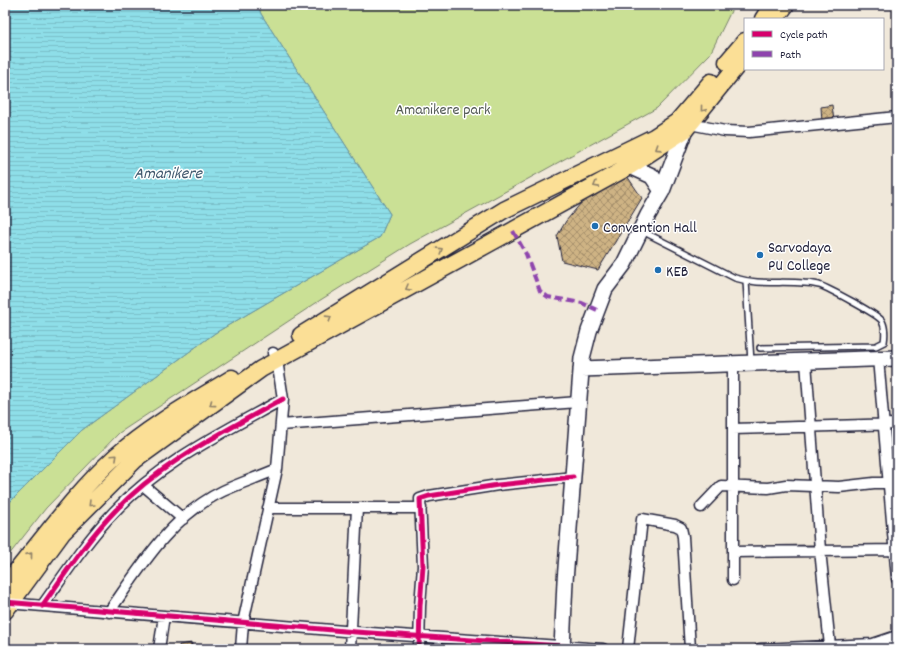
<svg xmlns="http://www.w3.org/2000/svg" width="902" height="654" font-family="Dekko,sans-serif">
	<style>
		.green { fill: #cae095; stroke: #768168 }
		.water { fill: url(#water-rules); stroke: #6393a3 }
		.building { fill: url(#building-cross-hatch); stroke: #22223b }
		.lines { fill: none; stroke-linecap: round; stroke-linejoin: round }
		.service-casing { stroke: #22223b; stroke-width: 8 }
		.minor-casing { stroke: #22223b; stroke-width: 13 }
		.secondary-casing { stroke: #22223b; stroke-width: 18 }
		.primary-casing { stroke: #22223b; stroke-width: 19 }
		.service { stroke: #fff; stroke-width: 5 }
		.minor { stroke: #fff; stroke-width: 10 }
		.secondary { stroke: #fff; stroke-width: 15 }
		.primary { stroke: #fbdf96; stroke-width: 16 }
		.quiet { stroke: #8e44ad; stroke-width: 4; stroke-dasharray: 8 4; stroke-linecap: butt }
		.cycleway-casing { stroke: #fff; stroke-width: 8 }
		.cycleway { stroke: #d6006c; stroke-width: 5 }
		.oneway { stroke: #8e8068 }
		.poi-dot { fill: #1f6fb2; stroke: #fff; stroke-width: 1.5 }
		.labels { text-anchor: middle; stroke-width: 3; stroke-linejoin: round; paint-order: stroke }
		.park-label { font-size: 16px; fill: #545b56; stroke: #fff }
		.poi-label { font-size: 16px; fill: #22223b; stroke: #fff; text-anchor: start }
		.water-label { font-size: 17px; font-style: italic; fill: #425a6f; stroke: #fff }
	</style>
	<defs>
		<pattern id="water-rules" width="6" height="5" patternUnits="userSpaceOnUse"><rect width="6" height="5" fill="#8edee8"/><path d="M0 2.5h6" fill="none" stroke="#7abec8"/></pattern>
		<pattern id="building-cross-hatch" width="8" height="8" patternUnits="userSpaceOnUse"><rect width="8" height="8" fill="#ceb384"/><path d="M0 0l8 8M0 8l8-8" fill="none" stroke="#a7916d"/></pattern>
	</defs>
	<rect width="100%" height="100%" fill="#f0e8da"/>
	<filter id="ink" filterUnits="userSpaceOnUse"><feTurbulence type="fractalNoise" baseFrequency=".025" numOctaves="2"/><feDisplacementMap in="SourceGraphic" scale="8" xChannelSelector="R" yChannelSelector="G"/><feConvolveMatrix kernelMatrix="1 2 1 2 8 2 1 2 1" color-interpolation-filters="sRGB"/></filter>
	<g filter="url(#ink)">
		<path class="green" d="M258 5H734L710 54 657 108 410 244 322 299 119 433 46 508 5 560V507L82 430 215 333 380 237 390 214 261 14Z"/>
		<path class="water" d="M5 5H258L261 14 390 214 380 237 215 333 82 430 5 507Z"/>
		<path class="building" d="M832 105 834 121 822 122 821 107Z
			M627 176 642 198 598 270 562 261 557 236 566 221 586 197Z
			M192 643 191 649H180L179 645Z"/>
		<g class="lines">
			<g class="service-casing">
				<path id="service" d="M642 231 735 278C758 285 780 281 804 283 809 283 815 284 819 285 828 288 879 315 882 321 885 327 885 336 884 342L876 346 760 348
					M746 281 751 362"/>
			</g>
			<g class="minor-casing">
				<path id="minor" d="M690 124 725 131 749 132 897 117
					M878 358 897 579
					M806 362 820 550 830 646
					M733 363V580
					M281 425 578 402
					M733 429 897 424
					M143 485 183 519
					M701 507 721 486 768 488 786 485 839 487 874 483H897
					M268 508H421
					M733 552 897 550
					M7 603 356 632 603 649
					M42 606C65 574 87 540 114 512 161 462 224 432 283 399
					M109 612C141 566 171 516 223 491 240 483 259 477 277 469
					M873 644 892 649
					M159 649 164 616
					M241 649 243 623 277 469 283 399 277 360 273 353
					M350 649 357 508
					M419 649 420 606 423 566 420 499 429 496 498 485 573 477
					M628 649 642 519 675 525 681 528 683 537 690 649
					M760 649 873 644 897 636"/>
			</g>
			<g class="secondary-casing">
				<path id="secondary" d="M630 166 652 176 662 191
					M581 369 897 358
					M562 649 565 581 582 358 589 331 605 289 624 264 648 215 662 191 685 130 684 123"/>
			</g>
			<g class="primary-casing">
				<path id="primary" d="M763 19 772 5
					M775 19 786 5
					M727 62 745 41
					M301 335 504 210 654 137 677 122 711 82
					M5 585C41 542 74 494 116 456 151 425 193 402 232 378
					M5 611 63 532 135 460 261 369 630 166 685 130 745 56"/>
			</g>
			<use href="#service" class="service"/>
			<use href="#minor" class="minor"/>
			<use href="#secondary" class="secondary"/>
			<use href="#primary" class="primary"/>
			<path class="quiet" d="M513 231 526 254 540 291 548 297 582 303 597 310"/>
			<g class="cycleway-casing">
				<path id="cycleway" d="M5 602 356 632 603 649
					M42 606C65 574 87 540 114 512 161 462 224 432 283 399
					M419 649 420 606 423 566 420 499 429 496 498 485 573 477"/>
			</g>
			<use href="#cycleway" class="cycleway"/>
		</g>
		<defs><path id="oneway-chevron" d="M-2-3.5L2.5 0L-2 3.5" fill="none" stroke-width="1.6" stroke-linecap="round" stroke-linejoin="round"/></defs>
		<g class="oneway">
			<use href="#oneway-chevron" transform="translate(703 109) rotate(129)"/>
			<use href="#oneway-chevron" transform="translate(658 148) rotate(147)"/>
			<use href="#oneway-chevron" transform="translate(596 185) rotate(151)"/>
			<use href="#oneway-chevron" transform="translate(440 250) rotate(-32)"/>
			<use href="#oneway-chevron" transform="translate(408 288) rotate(151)"/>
			<use href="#oneway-chevron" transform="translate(329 318) rotate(-32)"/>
			<use href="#oneway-chevron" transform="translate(212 404) rotate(144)"/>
			<use href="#oneway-chevron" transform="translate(115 457) rotate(-43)"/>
			<use href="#oneway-chevron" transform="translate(91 504) rotate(135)"/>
			<use href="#oneway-chevron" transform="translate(30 555) rotate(-51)"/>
		</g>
	</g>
	<g class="poi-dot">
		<circle cx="595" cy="226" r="4"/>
		<circle cx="760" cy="255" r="4"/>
		<circle cx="658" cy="270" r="4"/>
	</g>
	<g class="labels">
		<g class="park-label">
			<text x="443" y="114">Amanikere park</text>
		</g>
		<g class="poi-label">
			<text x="603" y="232">Convention Hall</text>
			<text x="768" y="252">Sarvodaya<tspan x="768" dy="18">PU College</tspan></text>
			<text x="666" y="276">KEB</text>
		</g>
		<g class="water-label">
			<text x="168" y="178">Amanikere</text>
		</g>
	</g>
	<rect width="902" height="654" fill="none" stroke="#fff" stroke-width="20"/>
	<rect x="10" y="10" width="882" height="634" fill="none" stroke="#22223b" stroke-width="1.5" filter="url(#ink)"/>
	<rect x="744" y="18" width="140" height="52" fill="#ffffff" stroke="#a7a7b1"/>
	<rect x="752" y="31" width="20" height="6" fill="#d6006c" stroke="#a7a7b1"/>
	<text x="780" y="38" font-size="12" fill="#22223b">Cycle path</text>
	<rect x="752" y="51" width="20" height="6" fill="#8e44ad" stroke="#a7a7b1"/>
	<text x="780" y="58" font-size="12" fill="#22223b">Path</text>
</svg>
